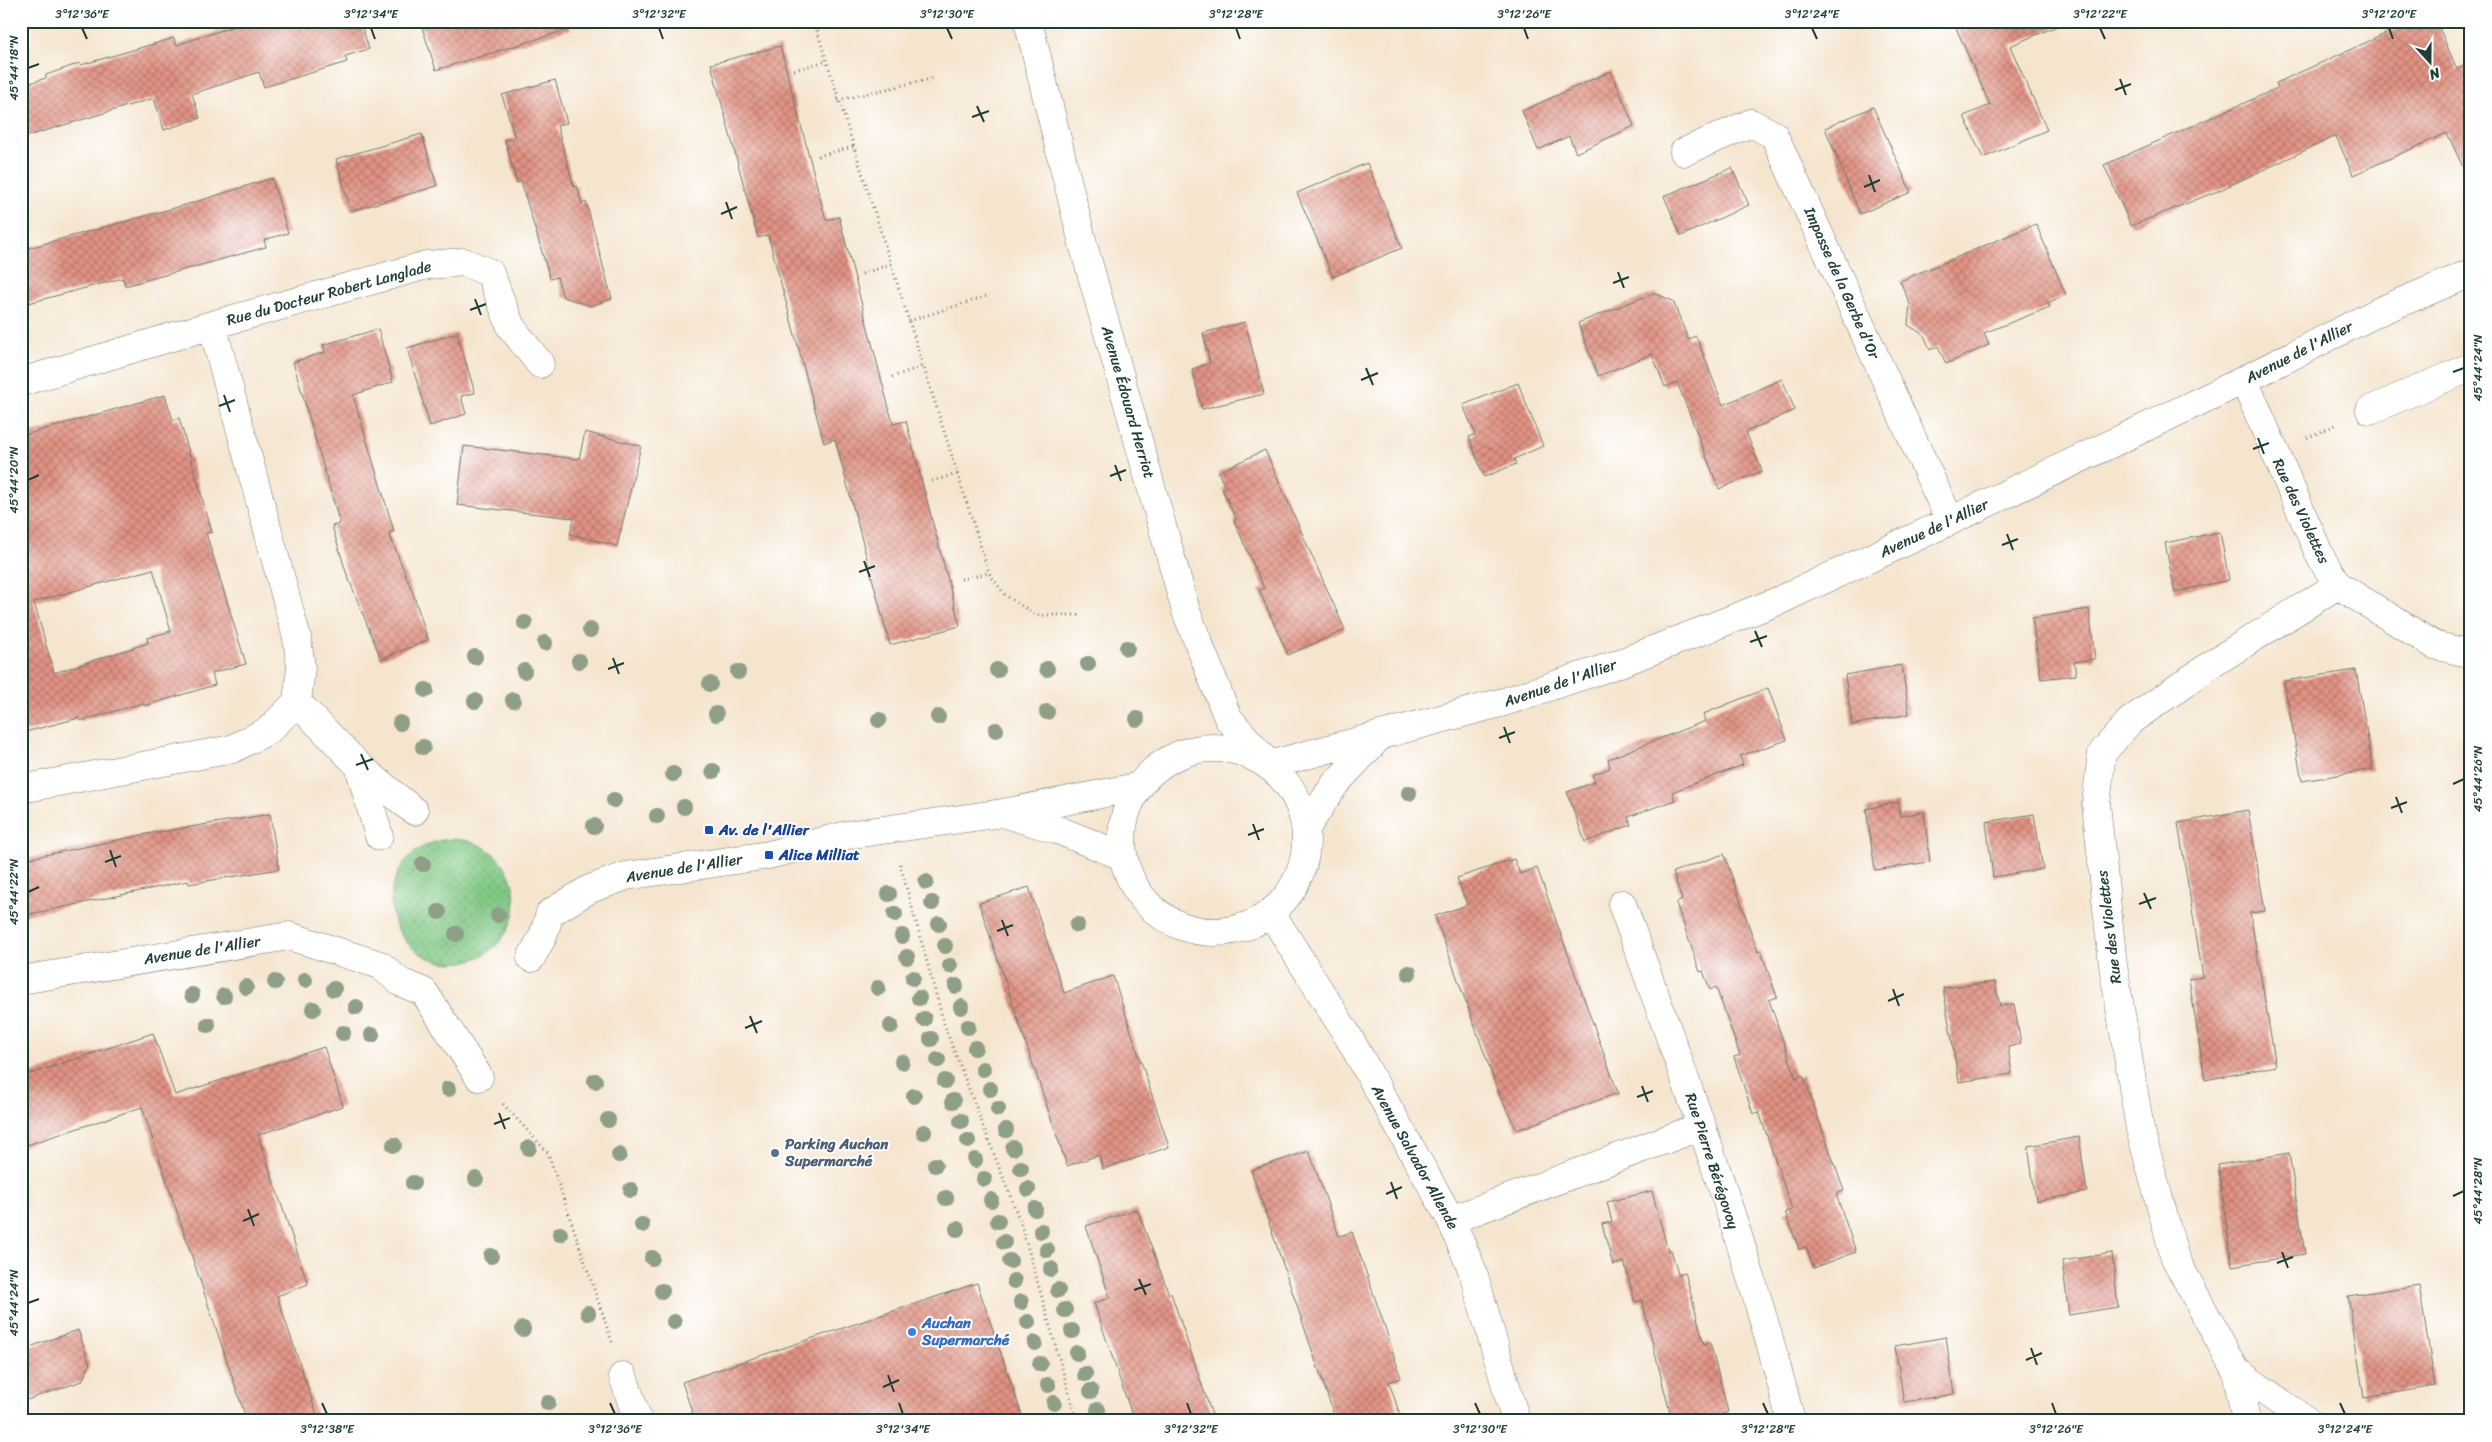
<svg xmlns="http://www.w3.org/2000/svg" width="2492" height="1442" font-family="Sriracha,sans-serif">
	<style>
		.grass { fill: url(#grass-dots); stroke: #4f825c }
		.building { fill: url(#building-cross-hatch); fill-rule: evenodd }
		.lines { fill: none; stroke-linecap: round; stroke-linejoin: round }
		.street-casing { stroke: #6a786a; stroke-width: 29 }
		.path { stroke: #6a786a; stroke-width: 3; stroke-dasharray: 1 4; stroke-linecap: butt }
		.street { stroke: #fff; stroke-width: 28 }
		.tree { fill: #8f9f87 }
		.ticks { fill: none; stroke: #1f3d34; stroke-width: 2 }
		.transit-dot { fill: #1a4fb4; stroke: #fff; stroke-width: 2 }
		.service-dot { fill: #5c6f8a; stroke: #fff; stroke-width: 2 }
		.shop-dot { fill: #3f7fe0; stroke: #fff; stroke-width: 2 }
		.labels { text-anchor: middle; stroke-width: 4; stroke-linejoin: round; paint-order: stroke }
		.street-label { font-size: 15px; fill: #1f3d34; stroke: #fff }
		.transit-label { font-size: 15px; font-weight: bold; fill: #164399; stroke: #fff; text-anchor: start }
		.service-label { font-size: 15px; font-weight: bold; fill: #4e5e75; stroke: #fff; text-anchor: start }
		.shop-label { font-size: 15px; font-weight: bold; fill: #366cbe; stroke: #fff; text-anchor: start }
		.neatline { fill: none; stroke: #1f3d34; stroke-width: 2 }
		.ticks-label { font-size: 12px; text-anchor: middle; fill: #1f3d34 }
	</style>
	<defs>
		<pattern id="grass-dots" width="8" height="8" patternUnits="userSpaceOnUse" patternTransform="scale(1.25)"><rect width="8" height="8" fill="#7fc783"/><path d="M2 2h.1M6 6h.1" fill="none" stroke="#67a36c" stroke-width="1.8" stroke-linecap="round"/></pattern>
		<pattern id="building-cross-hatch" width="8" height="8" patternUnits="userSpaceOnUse" patternTransform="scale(1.25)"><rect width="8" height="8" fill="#e29384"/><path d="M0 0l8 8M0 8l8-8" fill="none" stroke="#b7796d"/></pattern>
	</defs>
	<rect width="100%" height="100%" fill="#fff"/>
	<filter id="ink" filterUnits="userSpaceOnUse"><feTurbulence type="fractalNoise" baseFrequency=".02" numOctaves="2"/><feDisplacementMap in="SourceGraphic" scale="10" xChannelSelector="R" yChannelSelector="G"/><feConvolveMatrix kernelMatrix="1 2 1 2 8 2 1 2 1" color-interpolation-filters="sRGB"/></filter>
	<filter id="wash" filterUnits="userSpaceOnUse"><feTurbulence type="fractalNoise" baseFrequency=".0096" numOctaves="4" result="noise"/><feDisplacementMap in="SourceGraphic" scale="20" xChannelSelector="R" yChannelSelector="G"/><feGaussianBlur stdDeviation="1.12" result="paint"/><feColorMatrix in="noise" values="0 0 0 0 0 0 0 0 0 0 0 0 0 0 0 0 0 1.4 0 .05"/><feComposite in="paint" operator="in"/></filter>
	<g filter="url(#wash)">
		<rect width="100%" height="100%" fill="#f5e5cf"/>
		<path class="grass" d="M391 901a62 62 0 1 1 124 0a62 62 0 1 1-124 0Z"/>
		<g id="blocks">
			<path class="building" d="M250 21H360L369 49 345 56 347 62 264 87 259 72 192 94 200 118 164 130 154 98 21 138V86L46 78V75L80 63 81 65 174 38 176 45Z
				M420 21H569L570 29 436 70Z
				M1953 21H2069L2010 46 2047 130 1983 158 1964 116 1990 105Z
				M2414 21H2436L2457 69 2471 63V184L2447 133 2353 175 2336 136 2220 190 2131 226 2104 165 2278 88 2276 83Z
				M780 46 826 220 839 217 893 424 906 421 960 626 890 645 835 439 824 443 768 235 758 238 711 64Z
				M1611 71 1634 126 1576 153 1569 136 1538 150 1522 111Z
				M555 80 567 123 557 126 574 187 577 186 582 204 586 202 612 299 591 306 563 297 557 277 550 279 521 182 517 183 505 140 515 138 502 95Z
				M1873 107 1911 192 1860 214 1825 128Z
				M422 134 437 186 351 211 336 159Z
				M1367 163 1402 248 1333 277 1297 193Z
				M1732 168 1749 205 1681 236 1664 196Z
				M272 178 288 233 264 240 266 247 125 286 123 278 21 305V250L189 204Z
				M2036 224 2066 295 2047 303 2050 307 1984 333 1989 345 1946 364 1938 346 1930 350 1924 335 1908 325 1910 304 1900 281Z
				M1654 293 1673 301 1688 339 1696 336 1723 405 1782 379 1795 410 1746 432 1762 471 1719 489 1677 382 1665 387 1652 354 1598 376 1578 323Z
				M1245 322 1264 394 1202 409 1192 369 1210 363 1203 333Z
				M378 329 393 382 353 395 394 531 389 533 414 596 428 640 381 659 346 572 332 526 340 524 293 362 325 352 323 345Z
				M457 333 475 393 461 396 466 414 430 426 407 348Z
				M1518 383 1543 446 1514 459 1516 464 1484 477 1469 437 1475 434 1463 405Z
				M165 395 173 420 179 418 212 532 206 533 246 664 212 673 215 685 144 706 143 703 80 721 79 718 21 733V436ZM153 569 171 631 147 638 148 643 54 673 34 602Z
				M585 432 641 446 617 546 570 534 574 518 457 505 464 446 579 459Z
				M1265 450 1345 630 1288 655 1259 590 1264 588 1234 521 1236 519 1222 489 1225 487 1218 472Z
				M2220 532 2229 580 2175 592 2165 543Z
				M2089 609 2095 659 2074 662 2076 675 2041 679 2032 618Z
				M1902 665 1909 714 1852 725 1845 675Z
				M2356 670 2373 769 2302 781 2284 681Z
				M1768 688 1787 740 1740 756 1743 765 1672 792 1675 800 1628 817 1631 825 1585 842 1567 792 1595 782 1592 775 1610 768 1608 759 1705 721 1703 714Z
				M1898 802 1900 816 1924 812 1930 862 1875 870 1866 809Z
				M2248 810 2265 911 2250 913 2276 1066 2205 1080 2189 979 2203 977 2178 823Z
				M270 814 279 869 189 884 188 881 21 916V860L147 834Z
				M2034 814 2043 869 1993 877 1986 822Z
				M1724 854 1758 952 1761 951 1777 997 1769 1000 1796 1078 1803 1075 1844 1191 1836 1194 1856 1252 1814 1268 1806 1247 1799 1249 1785 1212 1792 1210 1785 1189 1759 1112 1753 1114 1734 1057 1740 1055 1716 987 1710 990 1703 971 1700 972 1676 903 1682 900 1673 872Z
				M1514 859 1520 874 1537 868 1618 1093 1517 1130 1499 1094 1435 916 1467 905 1457 878Z
				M1029 887 1064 993 1113 976 1169 1147 1103 1169 1099 1155 1067 1166 979 903Z
				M1995 982 2000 1006 2014 1004 2021 1044 2008 1047 2012 1074 1959 1082 1943 988Z
				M153 1033 175 1095 324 1047 343 1106 258 1135 308 1284 277 1296 319 1421H247L142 1107 21 1147V1077Z
				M2079 1137 2087 1192 2036 1201 2028 1146Z
				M1309 1151 1339 1236 1352 1232 1386 1330 1401 1378 1389 1382 1402 1421H1336L1293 1294 1251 1170Z
				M2289 1153 2305 1254 2232 1266 2218 1165Z
				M1652 1191 1668 1251 1671 1250 1678 1274 1685 1272 1704 1344 1710 1342 1728 1412 1720 1415 1722 1421H1672L1642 1300 1635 1302 1624 1262 1613 1265 1602 1224 1612 1222 1607 1202Z
				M1137 1209 1169 1294 1171 1293 1214 1421H1134L1094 1303 1110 1298 1086 1226Z
				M2112 1253 2118 1307 2069 1315 2062 1261Z
				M977 1283 1024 1421H695L682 1382Z
				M2419 1285 2435 1386 2364 1398 2348 1296Z
				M78 1330 90 1365 82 1381 21 1402V1350Z
				M1946 1337 1954 1394 1904 1402 1895 1346Z"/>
		</g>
	</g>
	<g filter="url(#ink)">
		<use href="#blocks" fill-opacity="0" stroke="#6a786a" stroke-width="1"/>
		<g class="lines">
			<g class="street-casing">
				<path id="street" d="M1028 21 1083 244 1186 611 1228 718 1269 765
					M1684 152 1751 123 1774 135 1950 521
					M212 325 297 638 301 668 297 702
					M2244 380 2321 558 2338 585 2434 645 2471 654
					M21 382 212 325 427 265 464 262 490 273 511 327 540 364
					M2370 410 2471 367
					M1122 840a92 92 0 1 1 184 0a92 92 0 1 1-184 0Z
					M1269 765 1504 702 1615 665 1778 601 1950 521 2244 380 2380 311 2471 273
					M359 766 379 836
					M21 789 232 749 269 730 297 702 359 766 414 811
					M1006 814 1058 830 1122 856
					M1306 828 1335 784 1379 737
					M1622 904C1684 1075 1747 1245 1791 1421
					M1271 913 1348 1036 1451 1220 1473 1272 1516 1421
					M531 958 543 936 550 913 590 889 626 876 769 855 847 835 1003 813 1137 787
					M21 980 289 936 380 965 400 982 424 992 479 1077
					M1451 1220 1702 1126
					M2236 1371 2246 1421
					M623 1376 638 1421
					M2307 1421 2236 1371 2175 1258 2140 1129 2113 965 2096 804 2102 753 2130 721 2215 662 2338 585"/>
			</g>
			<path class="path" d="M814 21 989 573 1005 595 1036 615H1081
				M794 70 827 61
				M838 100 935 78
				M818 156 853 147
				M862 274 891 264
				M909 321 990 295
				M892 377 923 366
				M2307 438 2338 424
				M932 481 957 474
				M961 579 989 573
				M900 864 945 1027 1021 1224 1077 1421
				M503 1104 548 1153 612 1342"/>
			<use href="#street" class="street"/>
		</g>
		<g class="tree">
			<circle cx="525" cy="623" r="8"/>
			<circle cx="590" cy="630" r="8"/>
			<circle cx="545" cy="643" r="8"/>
			<circle cx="1127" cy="648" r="8"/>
			<circle cx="475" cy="657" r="8"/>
			<circle cx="579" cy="661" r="8"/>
			<circle cx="1088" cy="664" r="8"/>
			<circle cx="1047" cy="669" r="8"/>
			<circle cx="997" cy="670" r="8"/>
			<circle cx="524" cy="671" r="8"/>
			<circle cx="738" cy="672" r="8"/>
			<circle cx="710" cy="684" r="8"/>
			<circle cx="426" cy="690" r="8"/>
			<circle cx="513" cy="700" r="8"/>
			<circle cx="475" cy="701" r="8"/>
			<circle cx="1047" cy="712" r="8"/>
			<circle cx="716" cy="714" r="8"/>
			<circle cx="938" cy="717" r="8"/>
			<circle cx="1137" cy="719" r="8"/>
			<circle cx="879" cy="720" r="8"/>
			<circle cx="400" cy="723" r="8"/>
			<circle cx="996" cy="730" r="8"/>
			<circle cx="423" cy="747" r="8"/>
			<circle cx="713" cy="771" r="8"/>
			<circle cx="673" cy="774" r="8"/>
			<circle cx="1409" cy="793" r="8"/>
			<circle cx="614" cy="800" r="8"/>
			<circle cx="684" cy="807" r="8"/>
			<circle cx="657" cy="816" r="8"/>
			<circle cx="594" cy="826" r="8"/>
			<circle cx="423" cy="864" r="8"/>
			<circle cx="926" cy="882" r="8"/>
			<circle cx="889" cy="894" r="8"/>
			<circle cx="932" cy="903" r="8"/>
			<circle cx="439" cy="912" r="8"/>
			<circle cx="895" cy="914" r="8"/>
			<circle cx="498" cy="915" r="8"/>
			<circle cx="939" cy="924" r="8"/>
			<circle cx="1077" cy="925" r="8"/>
			<circle cx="456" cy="934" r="8"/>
			<circle cx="902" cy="936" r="8"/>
			<circle cx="945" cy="946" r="8"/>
			<circle cx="907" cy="957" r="8"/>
			<circle cx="950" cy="966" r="8"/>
			<circle cx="1409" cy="973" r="8"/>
			<circle cx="913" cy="978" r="8"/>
			<circle cx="305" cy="980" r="8"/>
			<circle cx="275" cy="982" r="8"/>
			<circle cx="956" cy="986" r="8"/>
			<circle cx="246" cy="987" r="8"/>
			<circle cx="878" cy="988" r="8"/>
			<circle cx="334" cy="989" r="8"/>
			<circle cx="192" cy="995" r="8"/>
			<circle cx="224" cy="996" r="8"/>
			<circle cx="919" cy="998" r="8"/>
			<circle cx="356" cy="1007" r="8"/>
			<circle cx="961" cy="1007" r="8"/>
			<circle cx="313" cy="1009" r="8"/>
			<circle cx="924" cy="1019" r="8"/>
			<circle cx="208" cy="1025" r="8"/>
			<circle cx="891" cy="1026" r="8"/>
			<circle cx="968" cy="1027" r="8"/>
			<circle cx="343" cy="1033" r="8"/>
			<circle cx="372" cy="1035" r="8"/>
			<circle cx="931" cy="1039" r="8"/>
			<circle cx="975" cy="1048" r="8"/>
			<circle cx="938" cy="1060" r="8"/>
			<circle cx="902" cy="1062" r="8"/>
			<circle cx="983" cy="1069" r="8"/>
			<circle cx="595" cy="1081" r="8"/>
			<circle cx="945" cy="1081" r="8"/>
			<circle cx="448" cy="1089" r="8"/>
			<circle cx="990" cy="1089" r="8"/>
			<circle cx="914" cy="1096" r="8"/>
			<circle cx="953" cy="1101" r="8"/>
			<circle cx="998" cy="1109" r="8"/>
			<circle cx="608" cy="1120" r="8"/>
			<circle cx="961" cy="1121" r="8"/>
			<circle cx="1006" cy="1130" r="8"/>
			<circle cx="924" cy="1132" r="8"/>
			<circle cx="968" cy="1141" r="8"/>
			<circle cx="394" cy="1145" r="8"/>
			<circle cx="529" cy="1148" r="8"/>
			<circle cx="1013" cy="1148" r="8"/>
			<circle cx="619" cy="1155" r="8"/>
			<circle cx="975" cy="1160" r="8"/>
			<circle cx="935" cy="1165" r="8"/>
			<circle cx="1021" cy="1168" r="8"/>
			<circle cx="476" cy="1179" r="8"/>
			<circle cx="984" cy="1179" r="8"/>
			<circle cx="413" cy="1183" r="8"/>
			<circle cx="1028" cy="1189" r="8"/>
			<circle cx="631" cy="1190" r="8"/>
			<circle cx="946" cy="1198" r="8"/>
			<circle cx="991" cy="1200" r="8"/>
			<circle cx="1035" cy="1209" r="8"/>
			<circle cx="998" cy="1221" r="8"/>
			<circle cx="642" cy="1225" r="8"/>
			<circle cx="957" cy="1229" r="8"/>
			<circle cx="1041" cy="1231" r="8"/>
			<circle cx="560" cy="1234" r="8"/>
			<circle cx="1004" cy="1242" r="8"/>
			<circle cx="1047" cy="1250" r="8"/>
			<circle cx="491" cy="1256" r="8"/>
			<circle cx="652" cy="1258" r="8"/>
			<circle cx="1010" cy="1261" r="8"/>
			<circle cx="1051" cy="1269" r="8"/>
			<circle cx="1014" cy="1281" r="8"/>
			<circle cx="1058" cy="1290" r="8"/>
			<circle cx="662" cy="1291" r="8"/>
			<circle cx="1021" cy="1302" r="8"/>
			<circle cx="1065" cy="1310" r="8"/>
			<circle cx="588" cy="1313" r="8"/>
			<circle cx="674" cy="1322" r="8"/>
			<circle cx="1028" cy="1322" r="8"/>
			<circle cx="523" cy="1329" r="8"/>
			<circle cx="1072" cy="1331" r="8"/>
			<circle cx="1035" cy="1343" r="8"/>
			<circle cx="1077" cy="1353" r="8"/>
			<circle cx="1040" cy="1364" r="8"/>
			<circle cx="1085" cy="1374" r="8"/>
			<circle cx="1048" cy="1385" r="8"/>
			<circle cx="1091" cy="1391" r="8"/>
			<circle cx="548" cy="1403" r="8"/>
			<circle cx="1054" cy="1403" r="8"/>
			<circle cx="1098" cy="1410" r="8"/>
		</g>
	</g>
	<path class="ticks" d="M82 28 87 39M371 28 375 39M659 28 663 39M947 28 952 39M1236 28 1240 39M1524 28 1528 39M1812 28 1817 39M2100 28 2105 39M2389 28 2393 39M28 68 39 64M2120 79 2126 95M2115 90 2131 84M977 106 984 122M972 117 989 111M1869 175 1875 192M1864 187 1880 180M726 202 732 219M721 214 737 207M1618 272 1624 288M1613 283 1629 277M475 299 481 315M470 310 486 304M1366 368 1373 385M2453 372 2464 368M1361 380 1378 373M224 395 230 412M219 406 235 400M2258 438 2264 454M2253 449 2269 443M1115 465 1121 481M1110 476 1126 470M28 480 39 475M2007 534 2013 550M2002 545 2018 539M864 561 870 577M859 572 875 566M1755 631 1762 647M1750 642 1767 636M613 658 619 674M608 669 624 663M1504 727 1510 743M1499 738 1515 732M361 754 368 770M356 765 373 759M2453 784 2464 779M2396 797 2402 813M2391 808 2407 802M1253 824 1259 840M1248 835 1264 829M110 850 116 867M105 862 121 856M28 892 39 887M2144 893 2151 909M2139 904 2156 898M1002 920 1008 936M997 931 1013 925M1893 989 1899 1006M1888 1001 1904 994M750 1016 757 1033M745 1028 762 1021M1642 1086 1648 1102M1637 1097 1653 1091M499 1113 505 1129M494 1124 510 1118M1391 1182 1397 1199M1386 1194 1402 1187M2453 1196 2464 1191M248 1209 254 1226M243 1221 259 1214M2282 1252 2288 1268M2277 1263 2293 1257M1139 1279 1146 1295M1134 1290 1151 1284M28 1303 39 1299M2031 1348 2037 1365M2026 1360 2042 1353M888 1375 894 1392M883 1387 899 1380M322 1403 327 1414M610 1403 615 1414M899 1403 903 1414M1187 1403 1191 1414M1475 1403 1480 1414M1763 1403 1768 1414M2052 1403 2056 1414M2340 1403 2345 1414"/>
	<g class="transit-dot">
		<rect x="704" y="825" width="10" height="10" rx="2.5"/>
		<rect x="764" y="850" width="10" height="10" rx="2.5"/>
	</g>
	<circle class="service-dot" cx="775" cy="1153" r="5"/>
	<circle class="shop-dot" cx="912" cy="1332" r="5"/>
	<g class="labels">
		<g class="street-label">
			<text transform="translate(1842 283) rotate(66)" y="5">Impasse de la Gerbe d'Or</text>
			<text transform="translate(329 293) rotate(-15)" y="5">Rue du Docteur Robert Langlade</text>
			<text transform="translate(2299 352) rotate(-27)" y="5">Avenue de l'Allier</text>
			<text transform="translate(1128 402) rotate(74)" y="5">Avenue Édouard Herriot</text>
			<text transform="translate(2301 511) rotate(65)" y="5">Rue des Violettes</text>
			<text transform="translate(1934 528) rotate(-25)" y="5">Avenue de l'Allier</text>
			<text transform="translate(1560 683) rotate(-19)" y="5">Avenue de l'Allier</text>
			<text transform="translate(684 868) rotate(-9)" y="5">Avenue de l'Allier</text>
			<text transform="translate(2109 927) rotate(-97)" y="5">Rue des Violettes</text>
			<text transform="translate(202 950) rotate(-9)" y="5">Avenue de l'Allier</text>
			<text transform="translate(1415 1157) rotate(61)" y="5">Avenue Salvador Allende</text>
			<text transform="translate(1712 1161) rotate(72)" y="5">Rue Pierre Bérégovoy</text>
		</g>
		<g class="transit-label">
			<text x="719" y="835">Av. de l'Allier</text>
			<text x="779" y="860">Alice Milliat</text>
		</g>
		<g class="service-label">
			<text x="785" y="1149">Parking Auchan<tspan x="785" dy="17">Supermarché</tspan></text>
		</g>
		<g class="shop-label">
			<text x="922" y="1328">Auchan<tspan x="922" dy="17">Supermarché</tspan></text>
		</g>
	</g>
	<rect width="2492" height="1442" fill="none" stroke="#fff" stroke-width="55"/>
	<g transform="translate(2430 62) rotate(159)" stroke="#ffffff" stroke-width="4" paint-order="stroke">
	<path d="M0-4L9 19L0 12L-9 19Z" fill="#1f3d34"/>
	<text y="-8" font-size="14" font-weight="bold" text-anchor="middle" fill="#1f3d34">N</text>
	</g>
	<rect x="28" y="28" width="2436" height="1386" class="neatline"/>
	<g class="ticks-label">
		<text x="82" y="18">3°12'36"E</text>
		<text x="371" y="18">3°12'34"E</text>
		<text x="659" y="18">3°12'32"E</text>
		<text x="947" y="18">3°12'30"E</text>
		<text x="1236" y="18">3°12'28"E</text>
		<text x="1524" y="18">3°12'26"E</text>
		<text x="1812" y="18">3°12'24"E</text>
		<text x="2100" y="18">3°12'22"E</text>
		<text x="2389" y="18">3°12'20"E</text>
		<text transform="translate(14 68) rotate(-90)" y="4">45°44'18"N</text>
		<text transform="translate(2478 368) rotate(-90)" y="4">45°44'24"N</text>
		<text transform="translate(14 480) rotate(-90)" y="4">45°44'20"N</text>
		<text transform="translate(2478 779) rotate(-90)" y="4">45°44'26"N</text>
		<text transform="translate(14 892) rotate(-90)" y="4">45°44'22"N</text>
		<text transform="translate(2478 1191) rotate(-90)" y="4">45°44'28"N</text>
		<text transform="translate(14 1303) rotate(-90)" y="4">45°44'24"N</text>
		<text x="327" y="1433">3°12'38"E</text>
		<text x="615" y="1433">3°12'36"E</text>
		<text x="903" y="1433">3°12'34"E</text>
		<text x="1191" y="1433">3°12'32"E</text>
		<text x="1480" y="1433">3°12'30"E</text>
		<text x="1768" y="1433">3°12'28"E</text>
		<text x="2056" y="1433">3°12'26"E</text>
		<text x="2345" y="1433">3°12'24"E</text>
	</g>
</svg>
